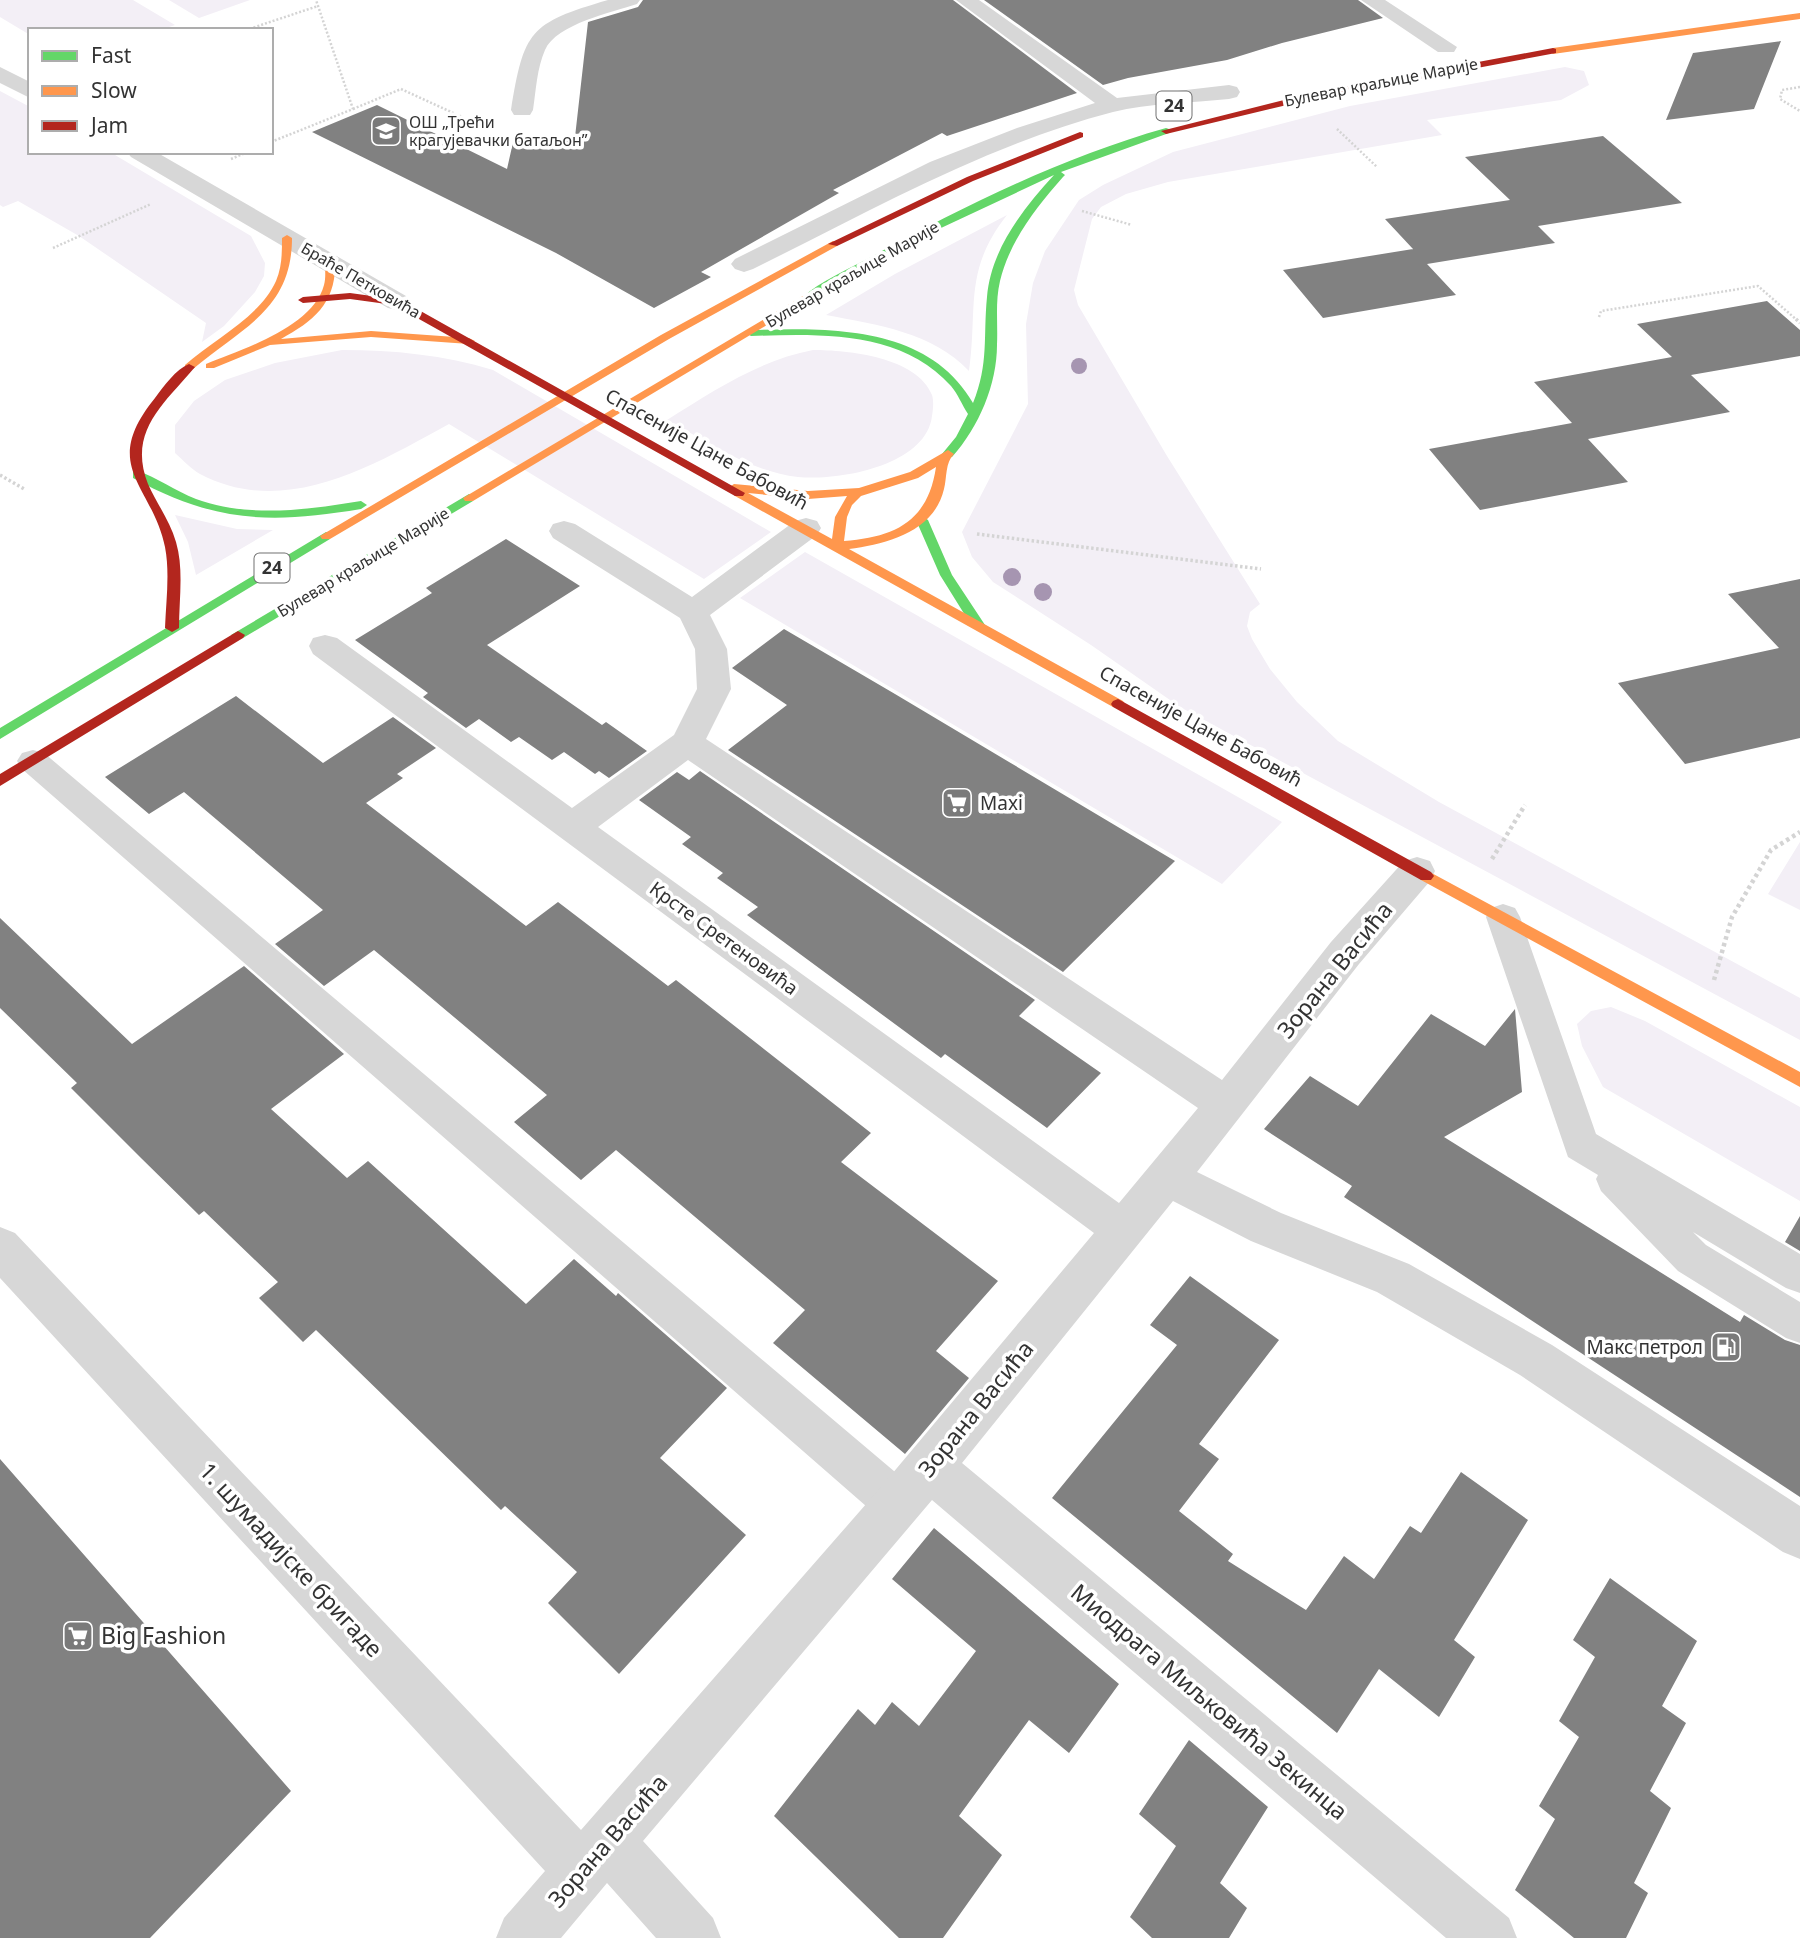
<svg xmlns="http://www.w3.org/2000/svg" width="1800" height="1938" font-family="'Noto Sans',sans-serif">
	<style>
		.green { fill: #f3eff6 }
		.building { fill: #818181 }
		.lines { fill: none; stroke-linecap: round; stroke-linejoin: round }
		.path-far2 { stroke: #d4d4d4; stroke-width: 2.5; stroke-dasharray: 2 2; stroke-linecap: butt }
		.path-far1 { stroke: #d4d4d4; stroke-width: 3.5; stroke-dasharray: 2.5 2.5; stroke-linecap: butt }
		.path { stroke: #d4d4d4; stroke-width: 4.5; stroke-dasharray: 3.5 3.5; stroke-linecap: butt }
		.lane { fill: #d7d7d7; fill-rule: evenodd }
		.street { fill: #d7d7d7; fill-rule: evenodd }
		.fast { fill: #63d668; fill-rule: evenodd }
		.slow { fill: #ff974d; fill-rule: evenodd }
		.jam { fill: #b3261e; fill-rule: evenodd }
		.tree { fill: #a695b1 }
		.labels { text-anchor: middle; stroke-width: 7; stroke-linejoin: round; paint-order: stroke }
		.far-street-label { font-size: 16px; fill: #333; stroke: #fff }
		.far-poi-label { font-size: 16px; fill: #333; stroke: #fff; text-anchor: start }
		.shield { fill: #fff; stroke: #707070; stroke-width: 2 }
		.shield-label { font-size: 18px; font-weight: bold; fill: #333 }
		.street-label { font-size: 19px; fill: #333; stroke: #fff }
		.poi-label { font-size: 19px; fill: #333; stroke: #fff; text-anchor: start }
		.near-street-label { font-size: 23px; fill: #333; stroke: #fff }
		.near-poi-label { font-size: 23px; fill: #333; stroke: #fff; text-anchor: start }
	</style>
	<rect width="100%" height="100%" fill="#fff"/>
	<path class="green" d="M0 0H133L175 25 160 30H30V35L0 17Z
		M169 0H250L199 18Z
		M1565 67 1584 71 1589 85 1561 100 1427 120 1442 135 1168 182 1126 194 1101 207 1092 219 1074 290 1078 305 1167 456 1260 604 1250 612 1247 626 1252 639 1270 669 1297 702 1338 741 1439 802 1800 998V1040L1180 707 1091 645 993 582 972 557 962 532 1028 404 1026 324 1033 283 1045 251 1079 200 1103 185 1173 152 1350 106Z
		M0 91 30 107V152H110L251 236 265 263 264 276 255 292 224 326 202 342 206 323 79 236 18 201 3 207 0 205Z
		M1007 215C963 271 978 307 969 371 932 332 878 325 826 315L895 274Z
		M342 350C394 350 444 355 493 370L771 532 704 579 449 424C374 465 285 519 200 474 191 469 183 460 175 453V425L194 401 225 380 275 363Z
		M813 350C848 350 917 357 932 395 934 401 933 410 932 416 926 466 838 481 798 477 751 472 708 442 667 420 713 391 760 360 813 350Z
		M175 515 237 529 273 530 196 575 188 542Z
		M805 552 1282 822 1222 884 740 598Z
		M1800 842V910L1768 894Z
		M1611 1007 1645 1021 1800 1107V1201L1603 1087 1582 1046 1577 1024 1591 1011Z"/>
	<path class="building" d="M643 0H953L1077 93 947 136 942 133 833 190 839 193 701 272 711 277 654 308 556 253 312 132 377 105 507 169 514 138 575 137 588 22 638 7Z
		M984 0H1358L1383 18 1282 43 1227 60 1128 78 1103 85Z
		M1781 41 1754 109 1666 120 1693 53Z
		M1603 136 1682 203 1538 226 1555 243 1427 264 1385 219 1510 200 1465 157Z
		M1413 249 1456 295 1323 318 1283 270Z
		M1767 301 1800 330V356L1691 375 1730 412 1588 439 1628 482 1480 510 1429 449 1572 423 1534 382 1672 357 1637 324Z
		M506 539 580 586 487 645 602 725 606 722 647 751 609 778 599 771 595 774 564 752 552 760 519 737 511 742 479 719 466 728 423 697 428 693 355 640 432 593 426 588Z
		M1800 579V738L1685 764 1618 683 1779 648 1728 594Z
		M784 629 895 694 1175 861 1063 972 728 750 787 705 732 668Z
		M236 696 323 763 393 717 436 748 397 774 403 778 366 803 526 926 558 902 668 986 676 980 871 1133 841 1162 998 1281 936 1351 969 1378 905 1454 773 1343 805 1310 616 1150 581 1180 514 1122 547 1095 374 950 324 986 275 944 323 910 184 792 149 814 105 777Z
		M700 771 1035 1000 1019 1016 1101 1073 1047 1128 945 1054 941 1058 747 915 758 907 717 878 723 873 682 844 691 837 639 800 677 772 689 780Z
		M0 918 132 1044 244 966 344 1054 271 1109 347 1178 368 1161 526 1304 574 1259 616 1296 618 1293 727 1388 660 1458 746 1535 619 1674 548 1603 577 1572 505 1506 501 1510 316 1330 303 1342 259 1298 278 1282 204 1211 199 1215 141 1158 71 1088 77 1083 0 1008Z
		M1515 1009 1522 1092 1444 1137 1740 1322 1744 1315 1785 1340 1800 1345V1497L1344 1197 1352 1186 1264 1129 1310 1076 1358 1106 1431 1014 1485 1046Z
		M1800 1216V1251L1785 1242Z
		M1190 1276 1279 1340 1199 1444 1219 1459 1179 1511 1233 1554 1228 1561 1306 1610 1344 1556 1374 1579 1410 1526 1421 1533 1461 1472 1528 1520 1454 1640 1475 1657 1439 1717 1379 1669 1337 1733 1052 1498 1177 1345 1150 1325Z
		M0 1459 291 1791 150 1938H0Z
		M934 1528 1119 1684 1069 1753 1029 1720 959 1816 1002 1855 943 1938H899L774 1816 858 1709 875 1725 892 1702 919 1726 976 1651 892 1579Z
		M1610 1578 1697 1641 1662 1706 1686 1723 1650 1791 1671 1808 1634 1883 1648 1893 1626 1938H1574L1515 1890 1555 1819 1539 1806 1579 1737 1559 1721 1595 1657 1573 1640Z
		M1189 1740 1268 1807 1220 1883 1247 1908 1229 1938H1152L1130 1917 1176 1846 1139 1814Z"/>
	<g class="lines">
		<path class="path-far2" d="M246 30 318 6
			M1800 87 1782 90 1780 99 1800 111
			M353 109 401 89 473 122 484 119
			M1337 129 1377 167
			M271 142 353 109 316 0
			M231 159 248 152
			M1082 211 1132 225
			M53 248 151 204
			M1599 317 1601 311 1758 286 1798 321"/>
		<path class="path-far1" d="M1796 319 1800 323
			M0 475 24 489
			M977 534 1261 569"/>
		<path class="path" d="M1492 859 1525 805
			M1714 980 1732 917 1771 850 1800 832"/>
		<path class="lane" d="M33 750 44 753 914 1488 920 1504 914 1520 898 1526 882 1520 22 769 17 761 22 753Z
			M1503 904 1515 908 1520 917 1596 1134 1800 1254V1293L1786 1288 1693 1232 1706 1245 1800 1302V1343L1786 1338 1678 1271 1601 1191 1596 1179 1598 1175 1568 1157 1486 917 1491 908Z"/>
		<path class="street" d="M608 0H640L637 4C613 12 556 24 545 50 537 68 536 90 533 110L530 115H514L511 110C524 31 529 23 608 0Z
			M956 0H979L1117 98 1229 85 1237 87 1240 92 1237 97 1229 99C1191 103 1149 103 1113 112 986 145 870 211 753 269L744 272 735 269 731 264 735 259 930 162 1017 128 1095 103Z
			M1361 0H1385L1457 47 1454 52H1438Z
			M0 67 30 82V98L0 83Z
			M127 152H156L406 296 410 302 406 308 397 310 388 308 131 157Z
			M806 518 817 521 821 528 817 535 710 615 727 649 731 689 706 739 1222 1080 1331 942 1404 861 1417 857 1430 861 1435 871 1430 881 1359 964 1197 1172 1281 1213 1409 1264 1552 1345 1800 1506V1559L1783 1552 1520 1375 1377 1292 1251 1241 1173 1201 962 1463 1509 1918 1517 1938H1446L932 1500 643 1841 713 1918 721 1938H656L607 1883 561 1938H496L504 1918 545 1871 0 1278V1227L15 1233 581 1830 881 1487 1094 1233 313 654 309 646 313 638 325 635 337 638 572 808 674 735 697 689 695 649 680 618 553 538 549 531 553 524 564 521 575 524 692 597 795 521ZM688 760 1198 1108 1119 1203 598 827Z"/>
		<path class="fast" d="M1166 128 1169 129V133L1061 172 1065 175 1063 177C1036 208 1010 240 1000 281 995 302 998 323 997 345 997 384 979 427 952 457L948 458 942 454 956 437 968 414C962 405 958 394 951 386 901 330 820 334 751 336L746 333 751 330C830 328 928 325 973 403 989 363 983 337 987 297 991 249 1023 209 1054 175L941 228 811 300 802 298C820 281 849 269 871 257 964 206 1063 157 1166 128Z
			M137 471C157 477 175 491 196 499 249 518 306 510 361 501L367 505 361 509C271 524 215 523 133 478V472Z
			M469 494 473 495V501L243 638 238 639 231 635Z
			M922 516 928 520 952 575 985 625 983 628H973L940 575 916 520Z
			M326 532 330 533V539L0 739V728Z"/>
		<path class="slow" d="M1800 13V19L1553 54 1549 51 1553 48Z
			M287 235 292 238C292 310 241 328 193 369H185V365C214 339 260 317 276 281 282 267 282 253 282 238Z
			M833 241 838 244 837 246 669 339 330 539H322L320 536 661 335Z
			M330 260 335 263C336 303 314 321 281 339L371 331 469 338 475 341 469 344 371 337 270 345 214 368H206V364C243 349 313 327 324 285 326 278 325 270 325 263Z
			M803 296 812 298 473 501H465L463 498Z
			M948 450 954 454C945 463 947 477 944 489 934 532 887 544 849 549L1123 701 1125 704 1123 707H1113L735 496 728 488 734 484 808 491 859 488 910 472ZM936 467C928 521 896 537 844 541L847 517 852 505 861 496 918 478ZM748 493 808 499 847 496 835 517 832 539Z
			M1426 870 1800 1072V1087L1421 880 1418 876 1421 872Z"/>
		<path class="jam" d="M1553 48 1556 49V53L1308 100 1166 134 1161 131 1308 94Z
			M1080 132 1083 133V137L973 181 837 246 828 244 967 177Z
			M350 293 401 300 745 493 743 496H735L394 305 350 299 303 303 298 300 303 297Z
			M189 364 195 367C165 403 127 431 148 484 157 504 170 521 176 542 184 569 179 600 179 628L172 632 165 628C166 601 170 573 165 547 152 484 99 467 155 398 164 386 176 369 189 364Z
			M238 631 245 635 243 638 0 786V774Z
			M1118 699 1431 872 1434 876 1431 880H1421L1113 707 1111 704 1113 701Z"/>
	</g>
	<g class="tree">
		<circle cx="1079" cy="366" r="8"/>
		<circle cx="1012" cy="577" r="9"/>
		<circle cx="1043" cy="592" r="9"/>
	</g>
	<defs>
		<g id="school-square" transform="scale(1.575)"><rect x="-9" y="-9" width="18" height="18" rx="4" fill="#7a7a7a" stroke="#fff"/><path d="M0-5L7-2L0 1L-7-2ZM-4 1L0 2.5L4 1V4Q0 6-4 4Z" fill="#fff"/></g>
		<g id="supermarket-square" transform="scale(1.575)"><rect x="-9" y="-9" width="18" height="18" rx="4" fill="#7a7a7a" stroke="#fff"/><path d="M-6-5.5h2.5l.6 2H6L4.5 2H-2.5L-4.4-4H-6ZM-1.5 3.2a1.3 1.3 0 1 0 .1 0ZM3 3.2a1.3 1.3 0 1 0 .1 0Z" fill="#fff"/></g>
		<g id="fuel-square" transform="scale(1.575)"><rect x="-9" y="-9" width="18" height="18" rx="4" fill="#7a7a7a" stroke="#fff"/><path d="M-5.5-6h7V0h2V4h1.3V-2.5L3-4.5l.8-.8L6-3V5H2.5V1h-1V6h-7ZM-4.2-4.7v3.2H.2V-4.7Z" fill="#fff"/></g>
	</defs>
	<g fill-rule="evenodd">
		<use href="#school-square" x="386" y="131"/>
		<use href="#supermarket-square" x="957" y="803"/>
		<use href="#fuel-square" x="1726" y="1347"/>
		<use href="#supermarket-square" x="78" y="1636"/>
	</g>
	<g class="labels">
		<g class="far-street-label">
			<text transform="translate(1381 82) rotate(-11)" y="6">Булевар краљице Марије</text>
			<text transform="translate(852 274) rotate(-30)" y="6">Булевар краљице Марије</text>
			<text transform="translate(361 280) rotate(30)" y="6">Браће Петковића</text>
			<text transform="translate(363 562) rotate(-31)" y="6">Булевар краљице Марије</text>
		</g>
		<g class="far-poi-label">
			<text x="409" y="128">ОШ „Трећи<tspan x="409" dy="18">крагујевачки батаљон”</tspan></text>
		</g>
		<g class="shield">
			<rect x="1156.5" y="91.5" width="35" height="29" rx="5"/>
			<rect x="254.5" y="553.5" width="35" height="29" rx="5"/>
		</g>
		<g class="shield-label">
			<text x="1174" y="112">24</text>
			<text x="272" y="574">24</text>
		</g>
		<g class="street-label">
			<text transform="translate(707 449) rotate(29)" y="7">Спасеније Цане Бабовић</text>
			<text transform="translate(1201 726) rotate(29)" y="7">Спасеније Цане Бабовић</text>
			<text transform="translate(724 938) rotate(36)" y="7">Крсте Сретеновића</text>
		</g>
		<g class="poi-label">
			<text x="980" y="810">Maxi</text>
			<text x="1703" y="1354" text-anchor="end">Макс петрол</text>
		</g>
		<g class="near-street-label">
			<text transform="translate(1335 970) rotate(-51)" y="8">Зорана Васића</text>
			<text transform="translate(976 1409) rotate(-51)" y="8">Зорана Васића</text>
			<text transform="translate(291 1560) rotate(47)" y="8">1. шумадијске бригаде</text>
			<text transform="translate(1209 1702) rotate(40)" y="8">Миодрага Миљковића Зекинца</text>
			<text transform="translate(608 1841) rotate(-49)" y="8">Зорана Васића</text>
		</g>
		<g class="near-poi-label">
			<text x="101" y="1644">Big Fashion</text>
		</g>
	</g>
	<rect x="28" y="28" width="245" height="126" fill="#ffffff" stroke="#adadad" stroke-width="2"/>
	<rect x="42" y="51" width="35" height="10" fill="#63d668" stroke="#adadad" stroke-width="2"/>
	<text x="91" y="63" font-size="21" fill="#333333">Fast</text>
	<rect x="42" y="86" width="35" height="10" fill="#ff974d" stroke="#adadad" stroke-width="2"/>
	<text x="91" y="98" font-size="21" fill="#333333">Slow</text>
	<rect x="42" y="121" width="35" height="10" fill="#b3261e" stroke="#adadad" stroke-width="2"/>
	<text x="91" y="133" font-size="21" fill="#333333">Jam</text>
</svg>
